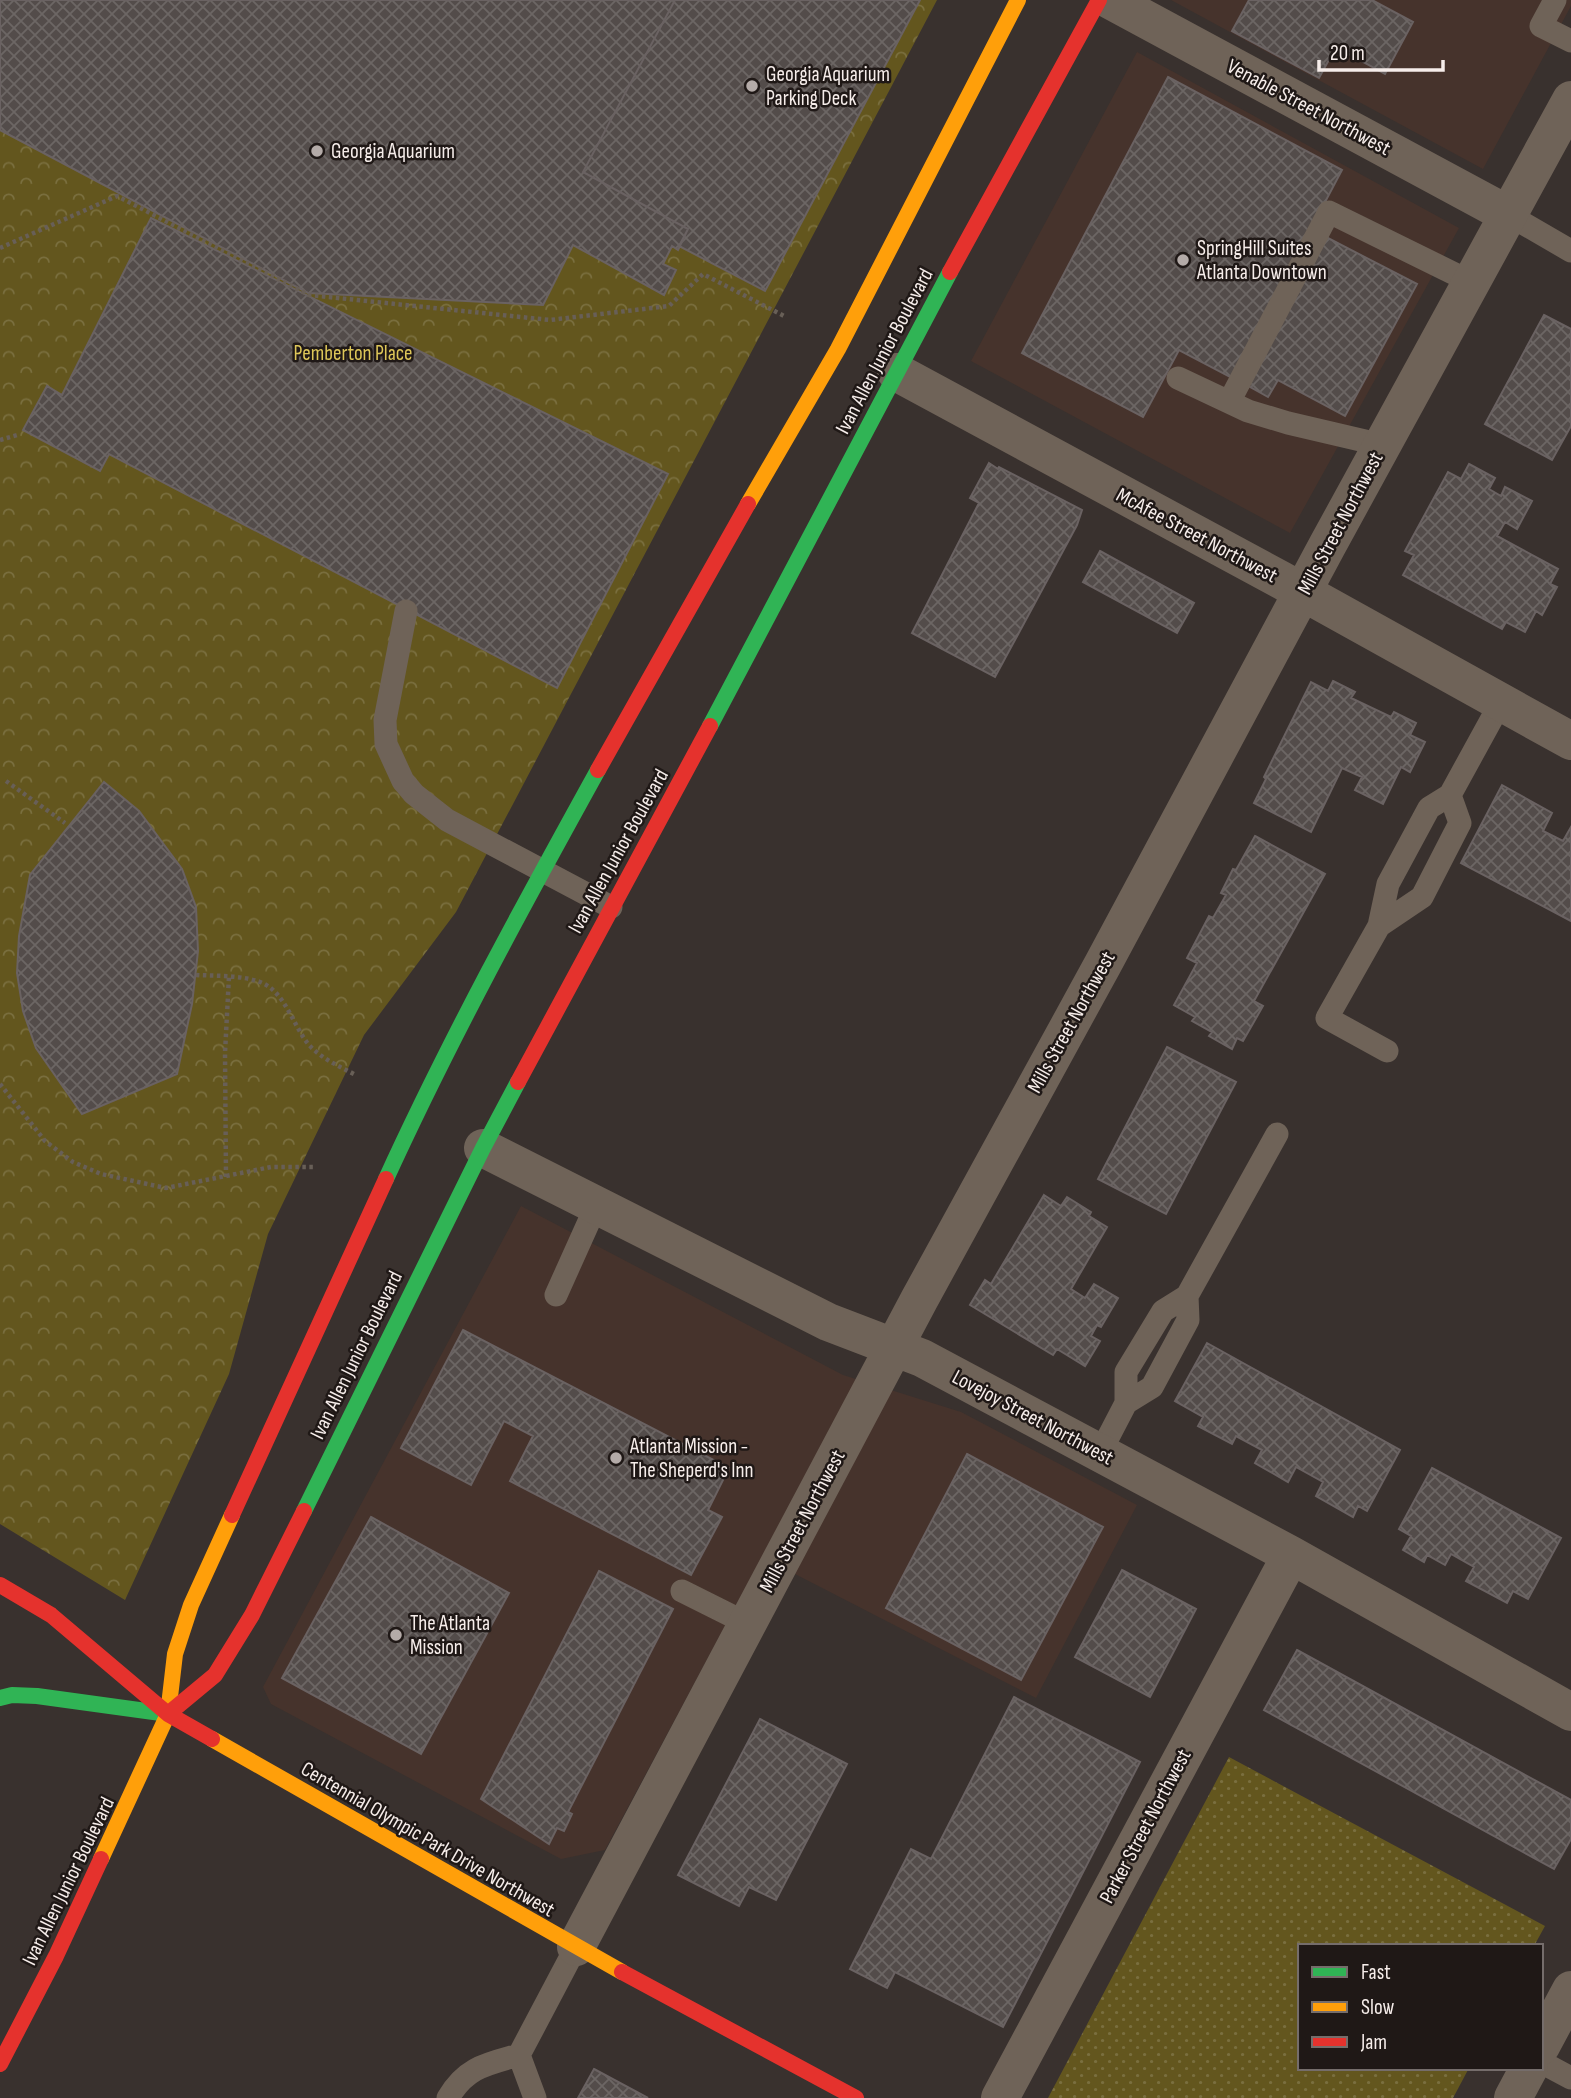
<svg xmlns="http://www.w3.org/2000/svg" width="1571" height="2098" font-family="'Sofia Sans Condensed',sans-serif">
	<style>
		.built { fill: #46332c }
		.grass { fill: url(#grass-dots) }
		.park { fill: url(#park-crowns) }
		.building { fill: url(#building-cross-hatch); stroke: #6a6262; stroke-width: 2 }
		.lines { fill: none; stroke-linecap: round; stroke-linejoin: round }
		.path { stroke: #685f57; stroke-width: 4.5; stroke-dasharray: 3.5 3.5; stroke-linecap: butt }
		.lane { stroke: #6f6358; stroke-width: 23 }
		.street { stroke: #6f6358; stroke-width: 38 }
		.fast { stroke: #30b455; stroke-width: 16 }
		.slow { stroke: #ff9f0a; stroke-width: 16 }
		.jam { stroke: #e5322d; stroke-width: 16 }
		.poi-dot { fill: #b4aba8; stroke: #1f1816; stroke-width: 2.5 }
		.labels { text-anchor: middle; stroke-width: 5; stroke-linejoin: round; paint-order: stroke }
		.poi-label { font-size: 21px; fill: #f6edea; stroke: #1f1816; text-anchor: start }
		.street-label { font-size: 21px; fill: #f6edea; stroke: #1f1816 }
		.park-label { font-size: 21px; fill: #ddc659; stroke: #1f1816 }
	</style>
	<defs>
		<pattern id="grass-dots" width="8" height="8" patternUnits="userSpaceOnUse" patternTransform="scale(1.75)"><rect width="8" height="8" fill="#63561e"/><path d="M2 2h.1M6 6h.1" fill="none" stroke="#7a6f3f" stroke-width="1.8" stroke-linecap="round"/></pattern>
		<pattern id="park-crowns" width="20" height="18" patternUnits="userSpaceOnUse" patternTransform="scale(1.75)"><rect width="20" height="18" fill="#63561e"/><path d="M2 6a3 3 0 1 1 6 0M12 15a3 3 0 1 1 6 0" fill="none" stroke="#7a6f3f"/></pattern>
		<pattern id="building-cross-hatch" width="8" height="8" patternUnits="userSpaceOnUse" patternTransform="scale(1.75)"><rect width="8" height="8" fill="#534c4a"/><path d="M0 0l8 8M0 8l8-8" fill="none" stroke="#6c6664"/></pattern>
	</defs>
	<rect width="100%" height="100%" fill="#39312e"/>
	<path class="built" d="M1171 0H1571V6L1483 169Z
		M1137 52 1459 228 1290 533 971 361Z
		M521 1206 843 1375 961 1412 1137 1505 1036 1698 762 1557 605 1850 561 1859 271 1704 263 1687Z"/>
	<path class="grass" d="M1229 1757 1545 1926 1534 1946H1300V2068H1469L1453 2098H1048Z"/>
	<path class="park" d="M0 0H937L456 912 364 1035 268 1234 229 1374 125 1600 0 1524Z"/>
	<path class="building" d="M0 0H675L583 172 688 229 678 250 672 246 663 264 676 270 664 295 573 245 543 305 308 293 0 130Z
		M675 0H920L765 291 679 246 688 229 583 172Z
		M1249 0H1372L1413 22 1385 74 1336 47 1319 78 1232 31Z
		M1168 77 1342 170 1232 378 1179 350 1143 417 1022 353Z
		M151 218 668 474 557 688 109 454 100 471 23 430 47 386 62 395Z
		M1324 236 1417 284 1345 416 1278 380 1268 397 1245 384Z
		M1544 315 1571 329V426L1552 460 1485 424Z
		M989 463 998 469 999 467 1082 510 1077 525 995 677 912 633 979 503 970 498Z
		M1469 464 1495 478 1489 489 1501 496 1505 487 1532 501 1517 529 1505 522 1497 536 1558 569 1550 584 1557 587 1542 615 1536 611 1525 632 1506 622 1502 629 1403 575 1414 555 1405 551 1448 472 1461 479Z
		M1100 551 1194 603 1177 633 1083 582Z
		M1333 681 1355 692 1351 698 1391 717 1394 712 1416 723 1410 735 1425 742 1410 772 1401 767 1383 804 1355 790 1362 777 1342 768 1311 832 1254 803 1266 779 1264 777 1311 682 1328 691Z
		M104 782 139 811 182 869 196 907 198 951 192 1004 177 1074 82 1114 36 1048 23 1011 17 973 19 936 30 875Z
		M1502 785 1552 813 1543 831 1563 841 1571 827V921L1461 863Z
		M1255 836 1325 874 1254 1001 1263 1006 1243 1041 1237 1038 1232 1049 1209 1036 1212 1032 1192 1021 1195 1017 1174 1005 1197 963 1187 958 1209 916 1213 918 1226 895 1221 893 1233 869 1236 870Z
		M1167 1047 1236 1082 1166 1214 1098 1179Z
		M1044 1195 1061 1206 1067 1197 1091 1212 1089 1216 1107 1227 1071 1289 1085 1298 1094 1284 1118 1298 1101 1327 1097 1325 1091 1336 1100 1341 1085 1366 1057 1349 1053 1355 970 1305 985 1280 991 1284Z
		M463 1330 729 1468 708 1510 722 1517 691 1575 510 1481 533 1436 504 1421 471 1485 401 1448Z
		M1207 1343 1400 1450 1367 1511 1358 1506 1353 1517 1316 1496 1323 1482 1296 1467 1288 1482 1255 1463 1262 1450 1236 1436 1232 1444 1198 1426 1203 1417 1175 1401Z
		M967 1454 1103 1527 1021 1680 886 1608Z
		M1432 1468 1561 1538 1528 1599 1513 1591 1507 1603 1466 1581 1474 1567 1451 1554 1445 1565 1427 1555 1424 1562 1403 1550 1411 1536 1399 1529Z
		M371 1517 509 1593 421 1754 282 1678Z
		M1122 1570 1196 1609 1150 1697 1075 1657Z
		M599 1571 673 1609 568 1812 572 1814 564 1831 557 1828 549 1844 481 1799Z
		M1297 1650 1571 1800V1839L1554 1869 1264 1710Z
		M1014 1697 1140 1762 1003 2027 895 1972 887 1988 850 1969 911 1849 931 1859Z
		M760 1719 847 1764 776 1900 749 1887 739 1906 678 1875Z
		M594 2069 648 2098H578Z"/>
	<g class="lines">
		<path class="path" d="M0 248 117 196 309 295 550 320 669 306 703 274 786 317
			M0 440 17 435
			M6 781 65 823
			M196 975C217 976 240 975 260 982 285 991 293 1026 309 1045 321 1058 338 1066 354 1074
			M0 1084 45 1141 73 1162 101 1174 166 1188 271 1167H313
			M226 1177 225 1053 229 976"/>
		<path class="lane" d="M1555 0 1541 26 1571 41
			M1507 214 1571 251
			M1178 378 1248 411 1288 423 1382 445
			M1229 402 1329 212 1471 282
			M406 611 385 720 386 744 403 781 414 794 447 820 611 907
			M1379 926 1422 897 1460 823 1450 795
			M1387 1051 1327 1018 1379 926 1388 884 1429 808 1450 795 1501 702
			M556 1295 596 1206
			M1126 1403 1152 1387 1188 1320 1187 1296
			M1100 1453 1126 1403V1372L1163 1311 1187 1296 1277 1134
			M682 1591 748 1624
			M519 2055 535 2098
			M1541 2062 1571 2078
			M448 2098C466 2067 487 2064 519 2055L576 1947"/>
		<path class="street" d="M1110 0 1507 214
			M896 372 1281 580 1571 741
			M483 1148 828 1322 922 1358 1291 1555 1571 1712
			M576 1947 919 1300 1103 964 1327 546 1571 100
			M1541 2046 1571 1990
			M1000 2098 1291 1555
			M1513 2098 1529 2068"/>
		<path class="fast" d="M710 726 950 272
			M386 1179C450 1039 524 904 598 770
			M304 1511 483 1148 518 1082
			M0 1698 12 1695 37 1696 168 1714"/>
		<path class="slow" d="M748 504 838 349 1018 0
			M212 1739 622 1972
			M101 1859 168 1714 175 1654 191 1605 232 1515"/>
		<path class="jam" d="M950 272 1099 0
			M598 770 748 504
			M518 1082 710 726
			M232 1515 386 1179
			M0 1585 51 1615 168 1714 212 1739
			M168 1714 215 1675 252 1615 304 1511
			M622 1972 856 2098
			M0 2064 56 1956 101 1859"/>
	</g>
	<g class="poi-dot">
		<circle cx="752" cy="86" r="7"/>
		<circle cx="317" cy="151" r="7"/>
		<circle cx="1183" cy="260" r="7"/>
		<circle cx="616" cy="1458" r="7"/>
		<circle cx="396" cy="1635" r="7"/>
	</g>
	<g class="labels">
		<g class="poi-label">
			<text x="766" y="81">Georgia Aquarium<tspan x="766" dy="24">Parking Deck</tspan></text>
			<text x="331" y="158">Georgia Aquarium</text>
			<text x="1197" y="255">SpringHill Suites<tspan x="1197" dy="24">Atlanta Downtown</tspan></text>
			<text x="630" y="1453">Atlanta Mission -<tspan x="630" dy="24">The Sheperd's Inn</tspan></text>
			<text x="410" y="1630">The Atlanta<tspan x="410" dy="24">Mission</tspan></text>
		</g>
		<g class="street-label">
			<text transform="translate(1309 107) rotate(28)" y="7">Venable Street Northwest</text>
			<text transform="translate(884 351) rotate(-62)" y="7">Ivan Allen Junior Boulevard</text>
			<text transform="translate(1340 523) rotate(-62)" y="7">Mills Street Northwest</text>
			<text transform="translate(1197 535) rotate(28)" y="7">McAfee Street Northwest</text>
			<text transform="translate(618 851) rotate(-61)" y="7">Ivan Allen Junior Boulevard</text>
			<text transform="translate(1071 1022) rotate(-61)" y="7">Mills Street Northwest</text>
			<text transform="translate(356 1355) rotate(-64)" y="7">Ivan Allen Junior Boulevard</text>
			<text transform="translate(1033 1417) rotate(28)" y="7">Lovejoy Street Northwest</text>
			<text transform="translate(802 1521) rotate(-62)" y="7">Mills Street Northwest</text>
			<text transform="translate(1145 1826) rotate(-62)" y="7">Parker Street Northwest</text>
			<text transform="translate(428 1839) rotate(30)" y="7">Centennial Olympic Park Drive Northwest</text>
			<text transform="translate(68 1881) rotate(-64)" y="7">Ivan Allen Junior Boulevard</text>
		</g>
		<g class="park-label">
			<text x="353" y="360">Pemberton Place</text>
		</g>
	</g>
	<rect x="1298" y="1944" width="245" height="126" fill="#1f1816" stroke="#756d6b" stroke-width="2"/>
	<rect x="1312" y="1967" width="35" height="10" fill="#30b455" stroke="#756d6b" stroke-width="2"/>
	<text x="1361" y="1979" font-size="21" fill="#f6edea">Fast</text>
	<rect x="1312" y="2002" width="35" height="10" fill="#ff9f0a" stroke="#756d6b" stroke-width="2"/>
	<text x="1361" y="2014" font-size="21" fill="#f6edea">Slow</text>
	<rect x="1312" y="2037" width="35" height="10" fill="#e5322d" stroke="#756d6b" stroke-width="2"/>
	<text x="1361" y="2049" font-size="21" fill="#f6edea">Jam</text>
	<path d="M1319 60v10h124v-10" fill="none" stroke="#f6edea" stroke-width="3.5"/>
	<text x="1330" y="60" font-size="21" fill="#f6edea" stroke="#1f1816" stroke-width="5" paint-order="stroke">20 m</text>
</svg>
